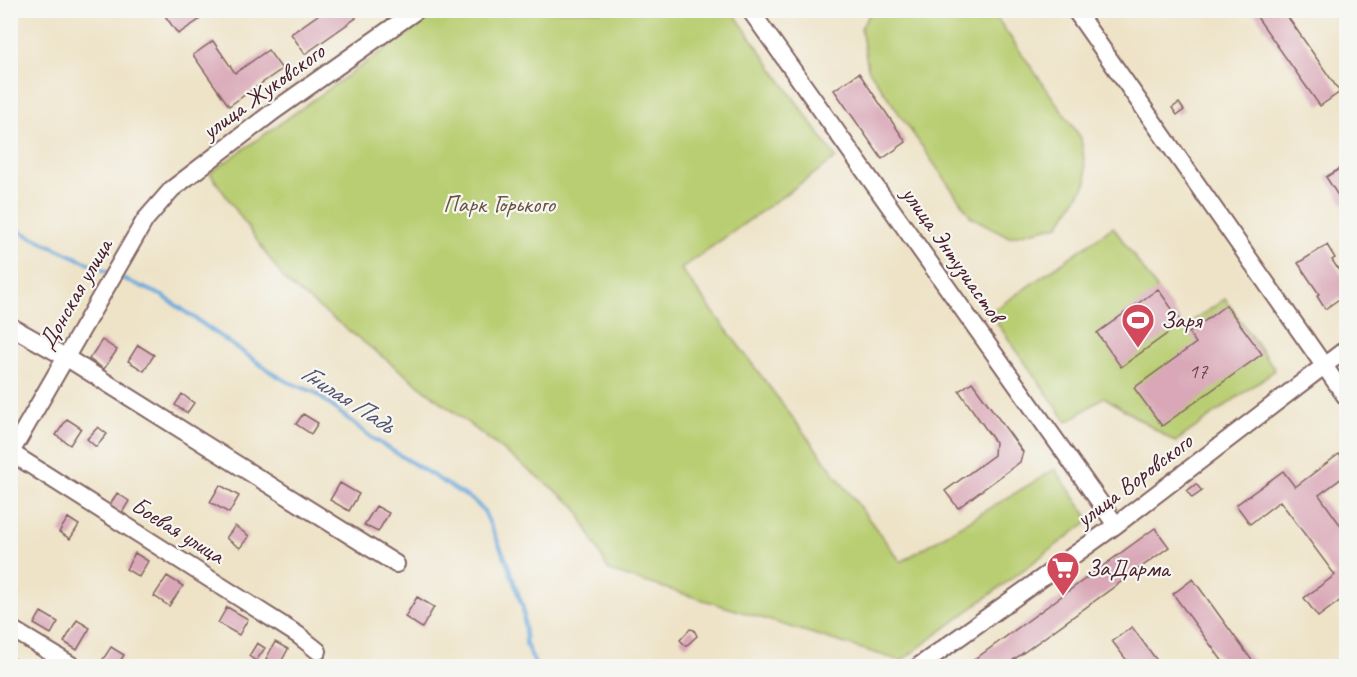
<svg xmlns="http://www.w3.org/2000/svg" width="1357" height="677" font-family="Caveat,sans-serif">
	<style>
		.green { fill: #b9ce72; stroke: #82764e; stroke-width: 1.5 }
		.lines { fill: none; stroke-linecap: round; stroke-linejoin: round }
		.stream { stroke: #68a7db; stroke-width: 4 }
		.building { fill: #d9a7b7 }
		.minor-casing { stroke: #836462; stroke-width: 20 }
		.minor { stroke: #fff; stroke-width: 16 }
		.labels { text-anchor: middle; stroke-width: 4.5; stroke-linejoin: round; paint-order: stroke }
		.number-label { font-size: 21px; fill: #6e414e }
		.street-label { font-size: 24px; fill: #4a1f2b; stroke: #f6f6f2 }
		.park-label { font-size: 24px; fill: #6b5440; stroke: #f6f6f2 }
		.poi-label { font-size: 24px; fill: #4a1f2b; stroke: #f6f6f2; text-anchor: start }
		.water-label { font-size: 26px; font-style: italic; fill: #565571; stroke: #f6f6f2 }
	</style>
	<rect width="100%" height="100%" fill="#f6f6f2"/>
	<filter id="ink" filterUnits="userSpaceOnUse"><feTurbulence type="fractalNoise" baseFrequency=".0167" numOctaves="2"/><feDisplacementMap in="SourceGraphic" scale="12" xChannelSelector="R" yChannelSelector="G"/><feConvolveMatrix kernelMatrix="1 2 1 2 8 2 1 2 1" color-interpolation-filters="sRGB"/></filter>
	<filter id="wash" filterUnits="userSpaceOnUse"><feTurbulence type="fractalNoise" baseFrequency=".008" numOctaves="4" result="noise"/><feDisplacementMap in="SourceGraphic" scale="24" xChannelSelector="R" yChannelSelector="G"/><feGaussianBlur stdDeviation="1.35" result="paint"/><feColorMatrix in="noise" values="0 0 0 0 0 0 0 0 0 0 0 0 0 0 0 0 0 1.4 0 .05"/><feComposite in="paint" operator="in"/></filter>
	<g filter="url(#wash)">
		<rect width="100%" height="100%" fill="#eee3c7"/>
		<path class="green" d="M439 11H732L836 158 681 269 901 562 1055 469 1090 520 901 661 609 571 575 506 286 282 210 173Z
			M872 11H992L1081 138 1087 182 1059 225 1009 237 971 217 868 69 861 28Z
			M1113 227 1184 327 1225 299 1275 370 1175 442 1104 397 1067 422 990 313Z"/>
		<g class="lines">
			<path class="stream" d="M10 227 110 273
				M117 276 163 296 274 374 288 382 314 392 372 438 474 501 484 511 507 562 523 608 526 644 536 666"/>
		</g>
		<g id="blocks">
			<path class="building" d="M161 10H192L199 20 178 34Z
				M321 10H351L356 18 305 54 291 34 322 12Z
				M1252 10H1283L1340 92 1320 106Z
				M213 41 235 73 268 50 282 69 229 106 193 55Z
				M859 73 906 142 882 159 834 90Z
				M1179 103 1184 110 1177 115 1172 108Z
				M1346 165V208L1326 177Z
				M1327 245 1335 258 1332 260 1346 281V294L1325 309 1317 296 1319 294 1298 263Z
				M1158 289 1182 323 1121 367 1097 333Z
				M1226 305 1262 354 1162 426 1134 388 1196 343 1189 333Z
				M102 340 117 350 104 369 89 359Z
				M138 345 154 355 144 371 128 361Z
				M972 382 1023 452 1020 462 958 508 945 491 994 455 995 442 959 391Z
				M182 394 194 403 187 413 175 405Z
				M303 414 318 423 311 434 296 424Z
				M67 419 81 428 70 445 56 435Z
				M98 427 107 434 96 447 87 439Z
				M1339 454 1346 463V475L1319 495 1346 533V596L1318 617 1304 598 1335 575 1280 501 1250 524 1236 505 1283 471 1295 487Z
				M340 483 359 494 349 511 330 500Z
				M1196 484 1202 491 1192 498 1187 491Z
				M220 485 239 496 229 513 210 502Z
				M117 493 129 501 122 513 110 505Z
				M376 506 389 513 378 532 364 525Z
				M68 518 79 525 70 539 59 532Z
				M235 526 249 536 240 548 226 538Z
				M1155 528 1169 547 1005 666H968L967 665Z
				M135 553 148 561 139 577 126 569Z
				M167 576 183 586 169 606 154 596Z
				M1193 579 1256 666H1226L1173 594Z
				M10 589 17 593 10 605Z
				M417 597 434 607 422 628 405 617Z
				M227 607 248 619 239 635 218 623Z
				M41 612 58 622 51 634 34 624Z
				M77 620 90 628 77 650 64 642Z
				M1132 627 1161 666H1131L1112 641Z
				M690 629 694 630 697 636 686 646 680 640Z
				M275 642 288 649 279 666 266 659Z
				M257 643 265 648 256 661 249 656Z
				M111 647 124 655 117 666H105L100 664Z
				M10 655 17 660 13 666H10Z"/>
		</g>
	</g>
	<g filter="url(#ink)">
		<use href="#blocks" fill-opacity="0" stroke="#836462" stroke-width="1.5"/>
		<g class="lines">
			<g class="minor-casing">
				<path id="minor" d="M750 10 1116 525
					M1075 10 1346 397
					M10 326 67 358 396 564
					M10 452 298 635 318 651
					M10 454 145 220 172 189 274 111 417 10
					M10 628 73 666
					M919 666 1116 525 1346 349"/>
			</g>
			<use href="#minor" class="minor"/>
		</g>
	</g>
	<defs>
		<g id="stadium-pin" transform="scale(1.725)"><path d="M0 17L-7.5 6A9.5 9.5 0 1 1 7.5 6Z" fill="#d1495b" stroke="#f6f6f2"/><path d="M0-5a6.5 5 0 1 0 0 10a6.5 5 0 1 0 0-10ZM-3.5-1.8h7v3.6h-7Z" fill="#fff"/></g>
		<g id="supermarket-pin" transform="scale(1.725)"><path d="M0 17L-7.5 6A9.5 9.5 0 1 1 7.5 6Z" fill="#d1495b" stroke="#f6f6f2"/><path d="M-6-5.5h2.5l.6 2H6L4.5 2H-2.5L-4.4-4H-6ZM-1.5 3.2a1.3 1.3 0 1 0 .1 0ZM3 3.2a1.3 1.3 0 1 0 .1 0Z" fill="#fff"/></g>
	</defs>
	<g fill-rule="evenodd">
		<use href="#stadium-pin" x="1138" y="320"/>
		<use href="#supermarket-pin" x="1063" y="568"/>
	</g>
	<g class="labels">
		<g class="number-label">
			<text x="1198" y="378">17</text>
		</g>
		<g class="street-label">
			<text transform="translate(263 91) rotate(-36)" y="8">улица Жуковского</text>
			<text transform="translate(953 254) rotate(55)" y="8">улица Энтузиастов</text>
			<text transform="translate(75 294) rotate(-60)" y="8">Донская улица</text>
			<text transform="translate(1134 480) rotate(-37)" y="8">улица Воровского</text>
			<text transform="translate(178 530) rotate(32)" y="8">Боевая улица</text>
		</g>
		<g class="park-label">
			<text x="499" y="212">Парк Горького</text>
		</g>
		<g class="poi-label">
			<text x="1161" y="328">Заря</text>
			<text x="1086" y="576">ЗаДарма</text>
		</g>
		<g class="water-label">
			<text transform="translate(348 398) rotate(33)" y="9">Гнилая Падь</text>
		</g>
	</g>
	<rect width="1357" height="677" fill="none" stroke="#f6f6f2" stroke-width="36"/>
</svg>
